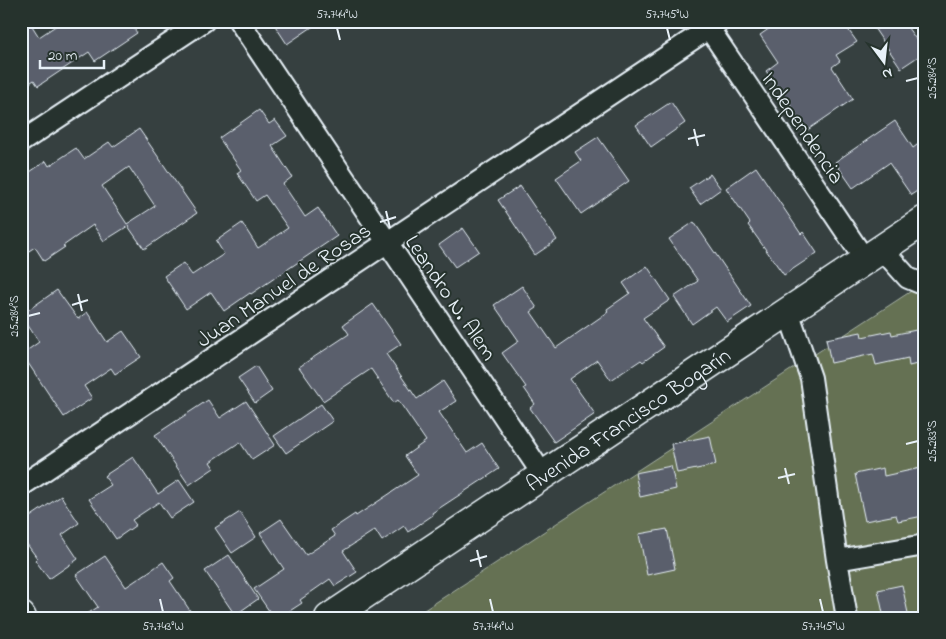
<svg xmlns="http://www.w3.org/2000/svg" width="946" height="639" font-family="'Indie Flower',sans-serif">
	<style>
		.green { fill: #657152; stroke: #a6b1a5 }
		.building { fill: #5a5e6c; stroke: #e8f1f8; fill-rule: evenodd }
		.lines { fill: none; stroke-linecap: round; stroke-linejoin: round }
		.street-casing { stroke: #e8f1f8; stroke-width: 24 }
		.secondary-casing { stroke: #e8f1f8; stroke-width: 31 }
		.street { stroke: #26332d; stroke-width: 20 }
		.secondary { stroke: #26332d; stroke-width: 28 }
		.ticks { fill: none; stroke: #e8f1f8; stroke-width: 2 }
		.labels { text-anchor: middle; stroke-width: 4; stroke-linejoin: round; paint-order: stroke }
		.street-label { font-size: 22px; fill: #e8f1f8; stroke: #26332d }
		.neatline { fill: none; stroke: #e8f1f8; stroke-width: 2 }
		.ticks-label { font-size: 12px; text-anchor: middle; fill: #e8f1f8 }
	</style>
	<rect width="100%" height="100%" fill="#364040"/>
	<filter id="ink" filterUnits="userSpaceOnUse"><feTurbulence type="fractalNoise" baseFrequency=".02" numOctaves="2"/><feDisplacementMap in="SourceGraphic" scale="10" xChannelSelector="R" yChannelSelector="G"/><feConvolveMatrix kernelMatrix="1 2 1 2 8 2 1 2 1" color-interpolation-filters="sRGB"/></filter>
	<g filter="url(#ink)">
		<path class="green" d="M925 282V618H412Z"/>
		<path class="building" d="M21 21H29L39 37 63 21H129L137 33 95 61 89 52 38 86 34 80 21 89Z
			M272 21H321L287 44Z
			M780 21H842L857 42 836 55 840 61 832 67 853 99 806 131 794 114 796 113 766 71 778 62 760 35Z
			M883 21H903L925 52 901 68 874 28Z
			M671 102 685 123 651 147 636 125Z
			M259 110 269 124 275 120 287 136 272 146 292 177 283 184 305 217 318 208 337 236 251 294 250 293 224 311 211 292 186 309 164 276 183 263 192 275 224 254 216 241 242 223 258 248 288 228 265 195 256 201 237 173 241 170 219 138Z
			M895 121 913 148 925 139V186L911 195 889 163 853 188 835 162Z
			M139 129 197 213 144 249 128 226 104 241 93 225 63 246 65 247 44 261 35 247 21 256V178L46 161 49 166 76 148 84 159 109 142 113 147ZM129 167 155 206 127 224 102 186Z
			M598 137 629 181 581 214 556 178 581 161 575 152Z
			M756 167 801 234 803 232 817 253 784 275 748 225 750 223 726 188Z
			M710 174 721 189 700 204 689 188Z
			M520 186 557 240 535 255 498 200Z
			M694 222 751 306 727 322 716 307 692 324 674 297 698 281 669 239Z
			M463 228 479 251 455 267 439 245Z
			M647 266 670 300 643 318 664 347 643 362 641 360 611 380 597 360 570 379 595 414 554 442 530 408 535 404 524 388 526 387 502 353 519 341 494 305 522 286 537 308 531 312 556 348 608 312 607 309 630 293 623 283Z
			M57 290 78 319 87 312 107 342 123 331 141 357 115 374 111 368 84 386 92 398 64 417 22 354 39 342 21 315Z
			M373 304 401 344 386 354 417 399 443 381 456 401 439 412 467 453 482 443 499 469 432 513 433 515 408 532 404 526 382 541 375 530 343 551 357 572 335 586 330 579 300 600 302 603 279 618H274L254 589 284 569 260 533 281 519 306 555 335 536 331 530 355 514 356 516 418 475 405 456 426 441 398 400 394 403 371 369 323 401 299 367 349 334 343 325Z
			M921 329 925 348V362L909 366 908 358 876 365 873 354 831 363 826 339 861 332 862 337 891 331 892 335Z
			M256 366 272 391 255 403 238 378Z
			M208 400 220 418 246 401 275 445 252 460 240 442 210 462 214 468 189 485 155 435Z
			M321 404 333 421 286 453 274 436Z
			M710 436 716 465 677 473 671 444Z
			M133 457 158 494 179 480 194 502 170 518 159 502 132 520 136 525 116 539 89 499 111 485 104 476Z
			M671 466 676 489 640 497 635 473Z
			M925 467V491L918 493 923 516 898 521 896 515 865 521 855 474 883 468 884 476Z
			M61 496 79 523 62 535 78 559 49 579 35 560 37 558 21 536V523Z
			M240 512 256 537 232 553 215 528Z
			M667 529 675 569 647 575 639 534Z
			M229 555 258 599 235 615 205 571Z
			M105 556 126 587 163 562 174 578 170 581 195 618H81L98 607 76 575Z
			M902 585 909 618H884L878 590Z"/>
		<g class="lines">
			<g class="street-casing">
				<path id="street" d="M239 21 543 475
					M704 21 865 260
					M21 142 204 21
					M882 249 908 278 925 285
					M788 311 811 378 837 560 847 618
					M21 486 720 21
					M837 560 925 545"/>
			</g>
			<g class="secondary-casing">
				<g id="secondary">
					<path d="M21 616 22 618"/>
					<path id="s1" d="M329 618 925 220"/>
				</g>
			</g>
			<use href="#street" class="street"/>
			<use href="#secondary" class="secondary"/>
		</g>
	</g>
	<path class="ticks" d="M337 28 340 40M667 28 670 40M906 81 918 78M694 129 698 146M688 139 705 135M386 211 390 228M380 222 396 217M78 294 82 311M72 305 88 300M28 316 40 313M906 444 918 441M785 468 789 484M778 478 795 474M477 550 481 567M470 561 487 556M160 599 163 612M490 599 493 612M820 599 823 612"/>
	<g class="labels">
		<g class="street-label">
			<text transform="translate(804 127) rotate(56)" y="8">Independencia</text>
			<text transform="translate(283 284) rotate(-34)" y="8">Juan Manuel de Rosas</text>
			<text transform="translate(452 297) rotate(56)" y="8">Leandro N. Alem</text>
			<text dy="8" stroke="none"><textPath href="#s1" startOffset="359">Avenida Francisco Bogarín</textPath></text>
		</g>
	</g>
	<rect width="946" height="639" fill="none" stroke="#26332d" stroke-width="55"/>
	<g transform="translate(884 62) rotate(165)" stroke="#26332d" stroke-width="4" paint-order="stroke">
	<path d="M0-4L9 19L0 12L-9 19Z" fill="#e8f1f8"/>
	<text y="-8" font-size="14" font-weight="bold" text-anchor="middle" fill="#e8f1f8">N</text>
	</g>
	<path d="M40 60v8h64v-8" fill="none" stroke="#e8f1f8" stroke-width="2.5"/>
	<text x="48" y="60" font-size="15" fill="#e8f1f8" stroke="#26332d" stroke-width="4" paint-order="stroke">20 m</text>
	<rect x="28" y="28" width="890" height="584" class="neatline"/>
	<g class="ticks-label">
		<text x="337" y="18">57.744°W</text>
		<text x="667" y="18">57.745°W</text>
		<text transform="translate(932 78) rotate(-90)" y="4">25.284°S</text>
		<text transform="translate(14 316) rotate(-90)" y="4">25.284°S</text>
		<text transform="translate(932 441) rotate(-90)" y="4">25.283°S</text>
		<text x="163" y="630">57.743°W</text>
		<text x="493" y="630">57.744°W</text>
		<text x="823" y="630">57.745°W</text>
	</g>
</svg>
